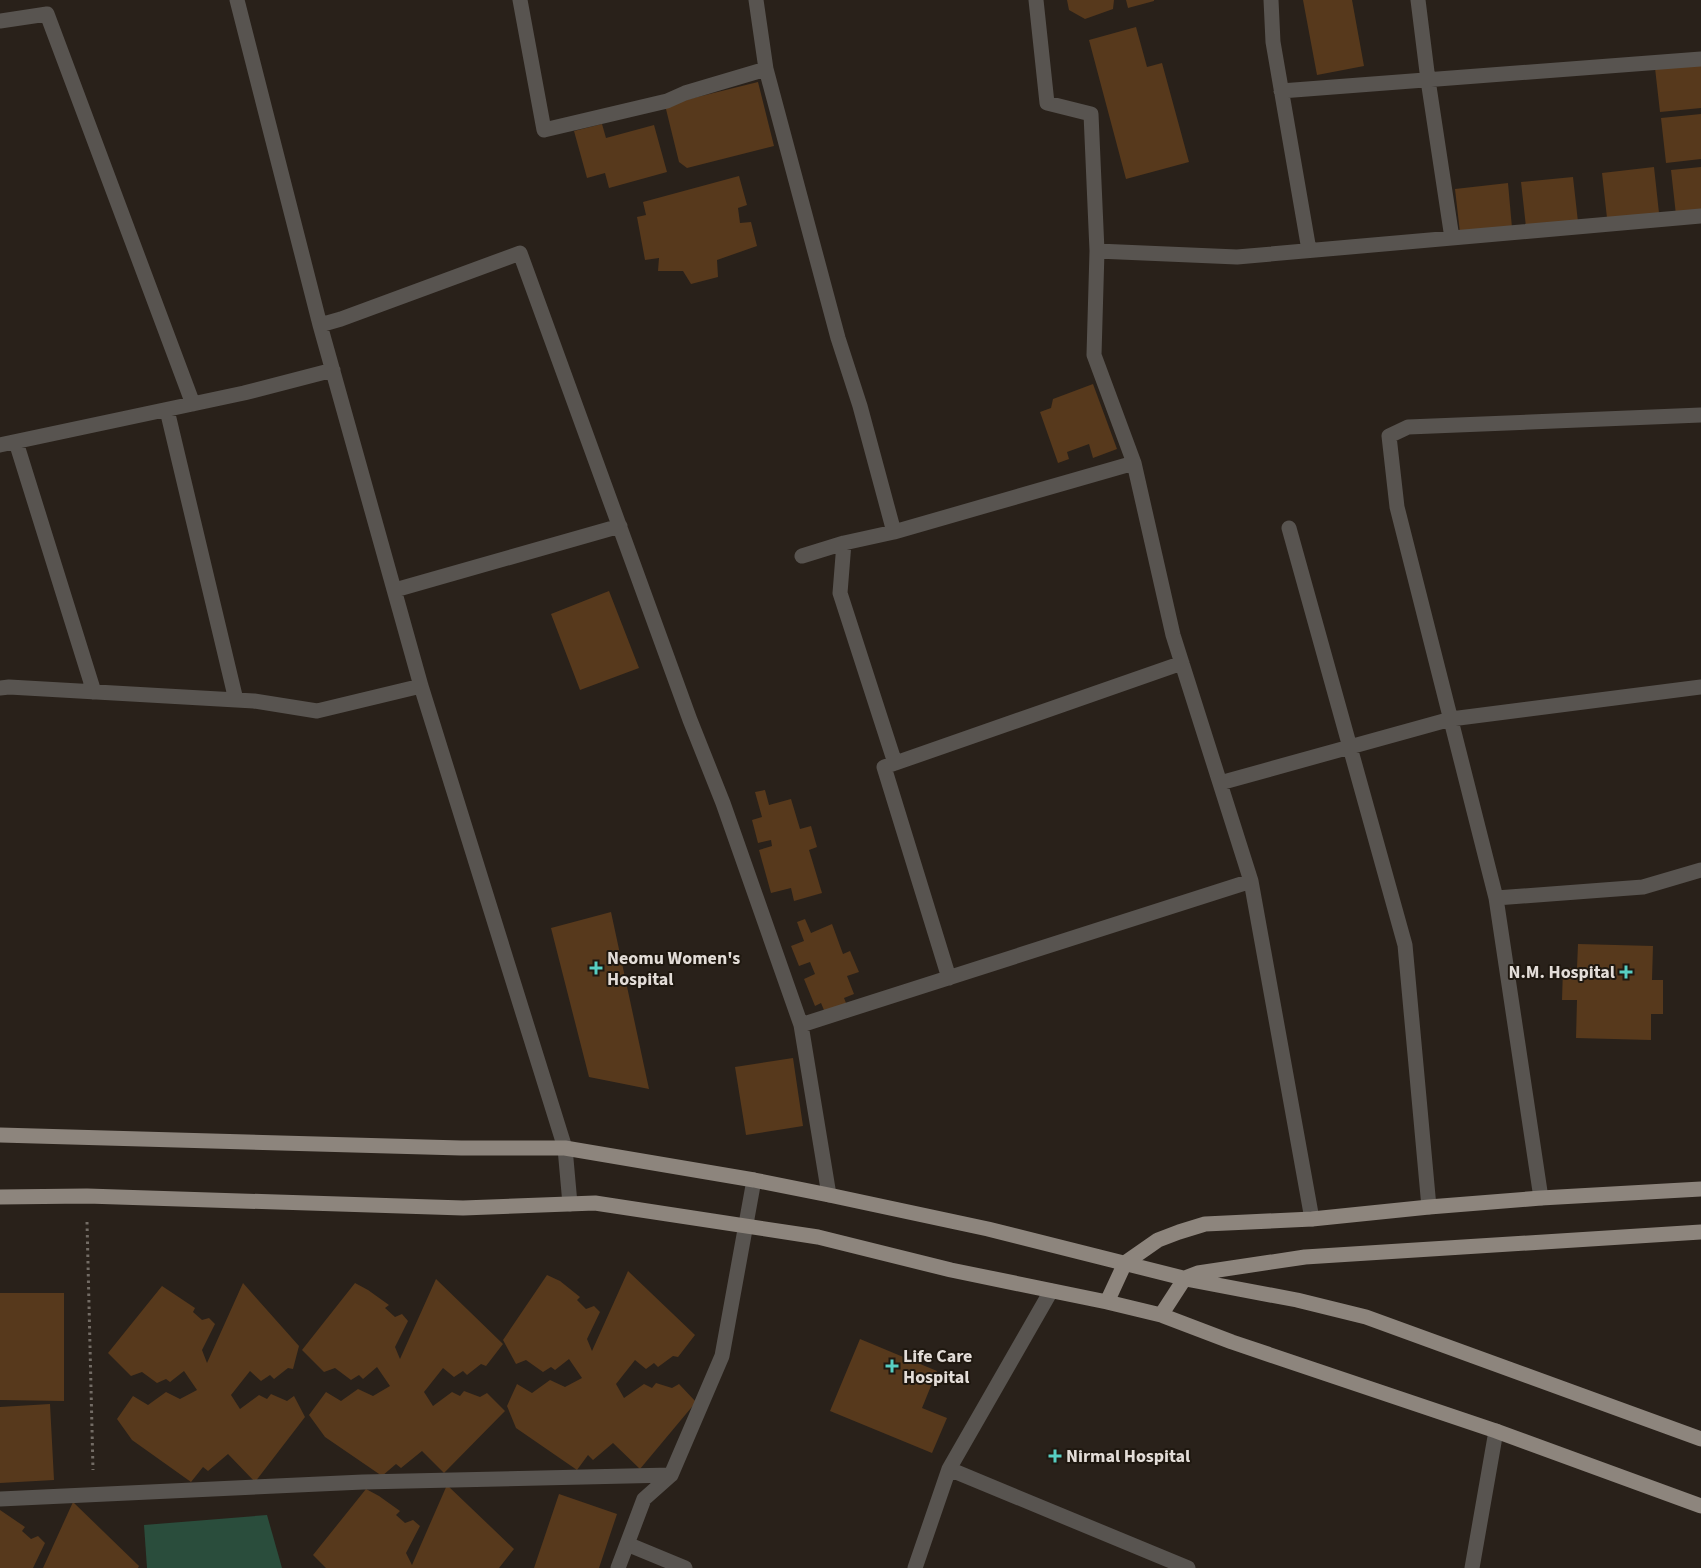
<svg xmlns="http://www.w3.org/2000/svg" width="1701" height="1568" font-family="'Source Sans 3',sans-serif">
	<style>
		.green { fill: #2a4d3c }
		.building { fill: #57391c }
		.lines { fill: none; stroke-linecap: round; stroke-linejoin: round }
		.path { stroke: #736c65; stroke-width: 3; stroke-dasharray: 2.5 4; stroke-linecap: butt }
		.minor { stroke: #585450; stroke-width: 15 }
		.major { stroke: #8d857d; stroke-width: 15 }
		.poi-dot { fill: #57cec2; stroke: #1f1810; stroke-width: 2 }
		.labels { text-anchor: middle; stroke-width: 4; stroke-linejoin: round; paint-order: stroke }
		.poi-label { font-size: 18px; font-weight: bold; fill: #e3ddd8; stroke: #1f1810; text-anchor: start }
	</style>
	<rect width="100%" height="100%" fill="#29211a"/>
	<path class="green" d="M267 1515 282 1568H147L144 1525Z"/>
	<path class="building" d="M1067 0H1114L1113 9 1085 19 1069 10Z
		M1126 0H1154V1L1128 8Z
		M1303 0H1352L1364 66 1317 75Z
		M1136 27 1147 67 1162 63 1189 162 1126 179 1089 40Z
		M1701 63V108L1660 112 1655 68Z
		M758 82 774 146 687 168 679 162 665 105Z
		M1701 114V159L1666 163 1661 118Z
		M602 124 606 138 654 125 667 172 609 188 605 173 587 178 574 131Z
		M1654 167 1659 213 1607 218 1602 173Z
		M1701 167V212L1676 215 1671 170Z
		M739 176 747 205 738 208 740 223 751 222 757 246 717 260 718 277 691 284 683 271H658L659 258 645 260 637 217 646 215 643 202Z
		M1573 177 1578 222 1526 227 1521 182Z
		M1508 183 1512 228 1460 233 1455 189Z
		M1093 384 1117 449 1093 458 1089 444 1067 452 1069 459 1058 463 1040 412 1051 408 1053 399Z
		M609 591 639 668 580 690 551 614Z
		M765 790 769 805 791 799 800 829 811 826 817 847 809 850 822 893 794 901 791 888 771 893 759 850 772 846 771 840 758 843 752 820 762 817 755 792Z
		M611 912 649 1089 589 1077 551 928Z
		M805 919 811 933 832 924 843 954 850 951 859 972 847 976 854 994 844 998 848 1008 826 1015 821 1003 815 1006 804 979 815 974 810 962 799 966 791 946 804 941 797 922Z
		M1578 944 1653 946 1652 980H1663V1014H1651V1040L1576 1038 1577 1000H1562L1563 968H1577Z
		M793 1058 803 1126 746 1135 735 1067Z
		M628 1271 695 1335 678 1357 673 1356 658 1367 654 1363 646 1369 635 1360 616 1384 624 1398 644 1384 652 1388 656 1383 672 1388 679 1384 696 1402 640 1469 613 1443 593 1460 588 1455 577 1470 516 1428 507 1406 517 1384 532 1393 550 1380 565 1387 582 1378 569 1359 555 1370 551 1367 543 1372 526 1360 516 1364 503 1340 547 1275 560 1281 580 1297 577 1300 586 1309 594 1306 600 1312 587 1339 592 1351Z
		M436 1279 503 1344 486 1366 481 1364 467 1375 463 1371 454 1377 443 1368 424 1392 433 1406 452 1392 460 1396 464 1391 480 1397 487 1393 505 1411 444 1473 422 1451 401 1468 396 1464 382 1476 325 1437 309 1415 326 1392 341 1401 358 1389 373 1396 390 1386 377 1367 363 1379 359 1375 351 1380 335 1368 324 1372 302 1350 355 1283 368 1290 389 1305 385 1308 395 1317 402 1314 408 1321 395 1347 400 1359Z
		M243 1283 299 1346 293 1369 288 1368 274 1379 270 1375 261 1381 250 1371 231 1395 240 1409 259 1395 267 1399 271 1394 287 1401 294 1396 305 1417 255 1482 228 1454 208 1471 203 1467 191 1482 132 1440 117 1419 133 1396 148 1405 166 1392 180 1399 197 1390 184 1371 170 1382 166 1379 157 1383 142 1372 131 1376 108 1353 162 1286 195 1308 193 1312 202 1320 209 1318 215 1324 202 1350 207 1363Z
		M0 1293H64V1401L0 1400Z
		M860 1339 937 1371 922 1408 947 1418 932 1453 830 1411Z
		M50 1404 54 1480 0 1483V1407Z
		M447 1485 514 1549 499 1568H326L313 1555 366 1489 379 1496 400 1511 396 1515 405 1523 413 1520 420 1526 406 1553 412 1565Z
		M559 1494 617 1514 599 1568H534Z
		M73 1502 139 1566 138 1568H43Z
		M0 1510 25 1527 22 1531 31 1539 38 1536 45 1543 33 1568H0Z"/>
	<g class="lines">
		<path class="path" d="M87 1222 93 1470"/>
		<path class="minor" d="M237 0 320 325 421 686 565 1148 570 1204
			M520 0 544 130 667 101 685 93 766 69
			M756 0 766 69 838 338 860 406 894 532
			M1036 0 1047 103 1091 114 1097 251 1237 257 1701 216
			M1271 0 1273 42 1309 250
			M1418 0 1428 80 1452 238
			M0 21 47 14 193 404
			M1281 91 1701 59
			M1097 251 1094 355 1134 463 1173 635 1251 881 1312 1219
			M320 325 341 319 520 253 690 720 723 803 801 1025 829 1195
			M167 410 236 700
			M16 442 94 692
			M0 445 244 393 333 370
			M1289 528 1405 945 1429 1207
			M844 543 840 593 895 763
			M802 556 844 543 894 532 1134 463
			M395 590 620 526
			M0 688 9 687 254 701 317 711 421 686
			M1220 783 1451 719 1701 687
			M1496 898 1397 507 1389 436 1408 427 1701 415
			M949 978 884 767 1182 663
			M801 1025 1251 881
			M1541 1198 1496 898 1643 887 1701 870
			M949 1469 1188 1568
			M0 1499 363 1482 671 1475
			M627 1544 685 1568
			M618 1568 644 1499 671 1475 722 1356 754 1180
			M915 1568 949 1469 1051 1291
			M1472 1568 1496 1431"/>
		<path class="major" d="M0 1135 461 1148H565L754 1180 829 1195 988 1229 1191 1280 1297 1300 1366 1317 1701 1439
			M0 1197 87 1196 463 1208 595 1203 818 1237 951 1270 1107 1302 1161 1315 1232 1342 1496 1431 1701 1506
			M1107 1302 1125 1263 1158 1240 1179 1232 1205 1224 1312 1219 1429 1207 1541 1198 1701 1189
			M1161 1315 1185 1278 1198 1273 1305 1257 1701 1232"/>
	</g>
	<g class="poi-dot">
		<path d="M593.5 960.5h5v5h5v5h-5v5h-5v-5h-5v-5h5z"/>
		<path d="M1623.5 964.5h5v5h5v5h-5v5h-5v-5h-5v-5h5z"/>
		<path d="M889.5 1358.5h5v5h5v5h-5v5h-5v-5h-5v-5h5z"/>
		<path d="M1052.5 1448.5h5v5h5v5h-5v5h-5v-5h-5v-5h5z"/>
	</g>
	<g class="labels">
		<g class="poi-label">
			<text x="607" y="964">Neomu Women's<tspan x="607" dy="21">Hospital</tspan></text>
			<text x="1615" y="978" text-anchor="end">N.M. Hospital</text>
			<text x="903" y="1362">Life Care<tspan x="903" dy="21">Hospital</tspan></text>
			<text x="1066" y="1462">Nirmal Hospital</text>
		</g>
	</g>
</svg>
